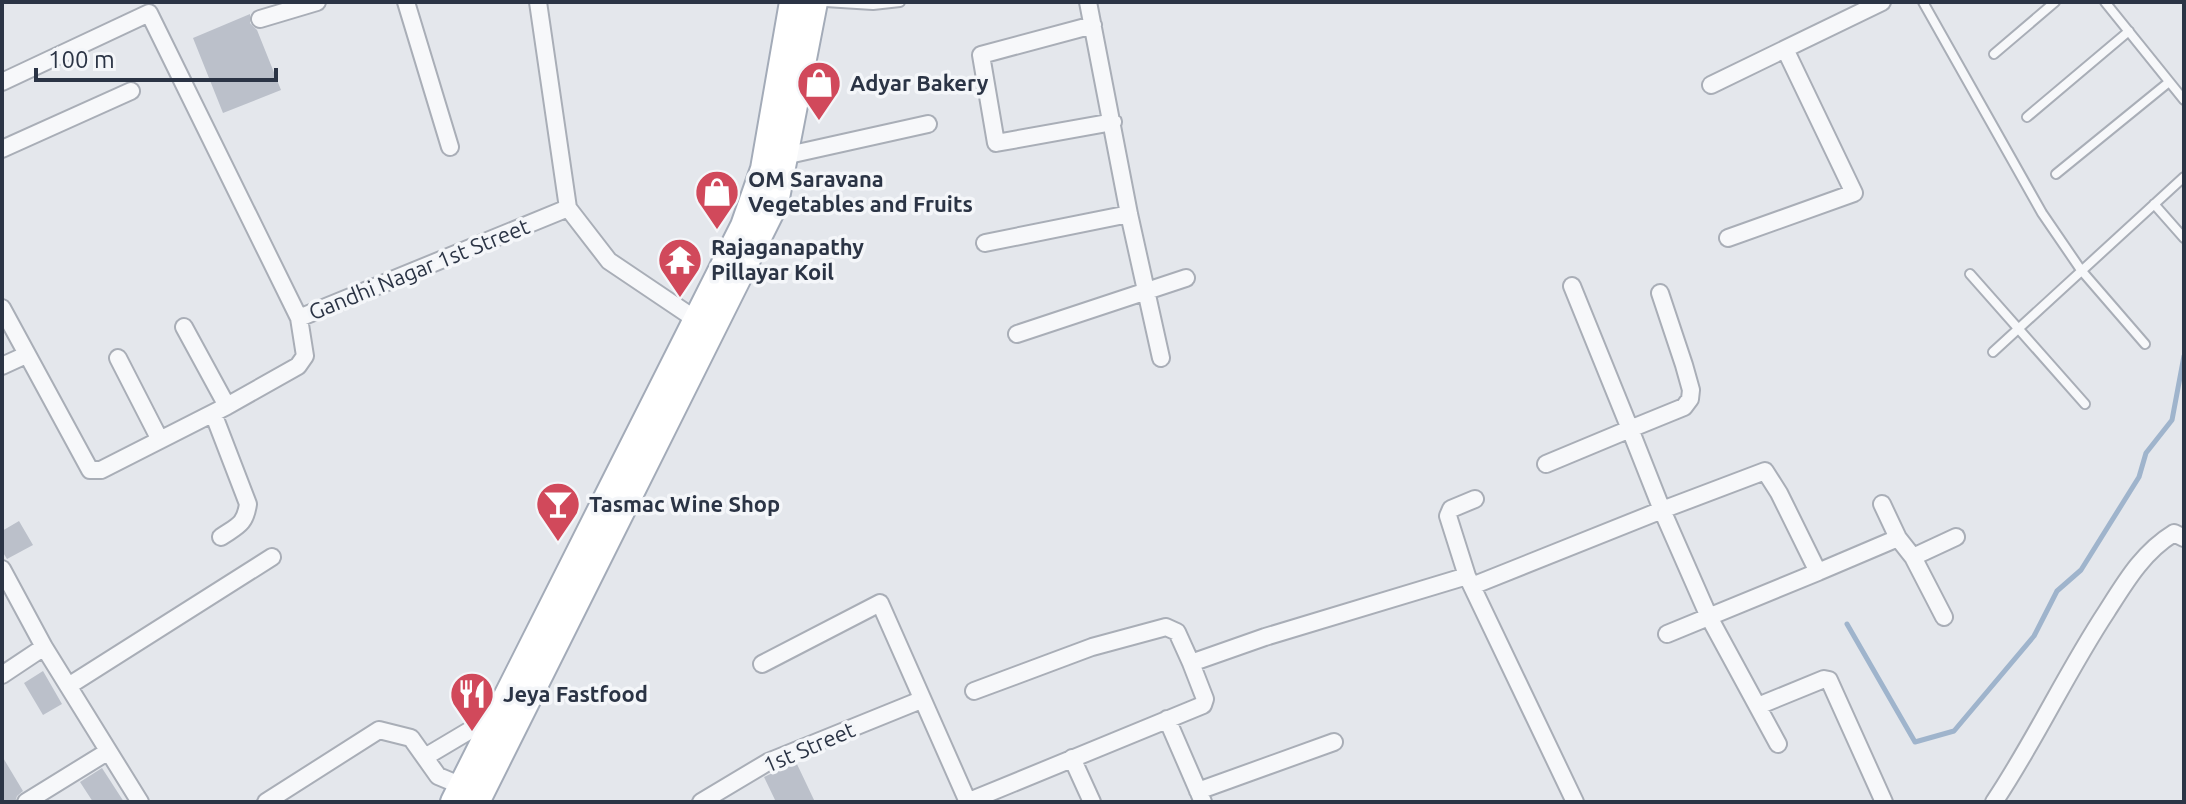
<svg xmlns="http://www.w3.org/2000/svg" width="2186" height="804" font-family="Ubuntu,sans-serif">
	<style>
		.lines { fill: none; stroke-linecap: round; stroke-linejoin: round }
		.stream { stroke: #9fb4cc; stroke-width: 5 }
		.building { fill: #bbc0ca }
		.lane-casing { stroke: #a9aeb7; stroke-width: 12 }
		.street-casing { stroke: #a9aeb7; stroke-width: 20 }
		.primary-casing { stroke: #a3abb8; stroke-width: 30 }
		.lane { stroke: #f7f8fa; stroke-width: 8 }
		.street { stroke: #f7f8fa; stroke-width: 16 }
		.primary { stroke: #fff; stroke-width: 26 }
		.labels { text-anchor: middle; stroke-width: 7; stroke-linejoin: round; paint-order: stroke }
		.poi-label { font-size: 22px; font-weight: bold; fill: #2b3445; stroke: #f4f6f9; text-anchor: start }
		.street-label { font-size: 22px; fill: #2b3445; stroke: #f4f6f9 }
	</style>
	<rect width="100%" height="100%" fill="#e4e7ec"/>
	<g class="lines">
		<path class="stream" d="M1847 624 1915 742 1954 731 2034 636 2057 591 2081 570 2139 477 2146 453 2172 420 2184 356"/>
	</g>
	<path class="building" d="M250 14V23L257 30 281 90 223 113 193 38Z
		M19 521 33 545 7 559 2 551V531Z
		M43 671 62 704 43 715 24 683Z
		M2 756 23 791 17 796 15 802H2Z
		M796 762 815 802H776L764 777Z
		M102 768 124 802H93L80 782Z"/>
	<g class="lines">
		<g class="lane-casing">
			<path id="lane" d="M825 2 873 5 900 2
				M1923 2 2042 213 2081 270 2145 344
				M2105 2 2184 100
				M1994 54 2055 2
				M2027 117 2129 31
				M2056 174 2169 82
				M2154 204 2184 238
				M1970 274 2085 404
				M1993 352 2184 177"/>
		</g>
		<g class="street-casing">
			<path id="street" d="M406 2 450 147
				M538 2 568 208 609 261 704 325
				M1088 2 1129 214 1161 358
				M260 19 317 2
				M1093 25 981 55 996 143 1113 122
				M2 82 149 13 299 318 305 356 298 366 227 406 101 470H90L2 308
				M1711 85 1882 2
				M2 149 131 91
				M784 156 928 124
				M1728 238 1854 193 1785 49
				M985 243 1129 214
				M1572 286 1630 429 1684 407 1690 399 1691 390 1684 365 1660 293
				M299 318 568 208
				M184 327 227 406
				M1017 334 1186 278
				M118 358 160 440
				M2 366 26 355
				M213 413 248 504C245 525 237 526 221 537
				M1546 464 1630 429 1662 510 1765 471 1779 493 1818 572 1898 538 1913 557 1944 617
				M1475 499 1451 509 1448 516 1467 576 1575 802
				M1882 504 1898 538
				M1913 557 1956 537
				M2 569 44 647 140 802
				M1472 586 1662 510 1709 617 1778 744
				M1667 634 1818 572
				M762 664 880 603 968 802
				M2 675 44 647
				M70 685 272 557
				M974 691 1092 647 1166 627 1177 632 1191 663
				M1758 706 1824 679 1829 680 1884 802
				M1167 719 1203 802
				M425 757 494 716
				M1072 758 1092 802
				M1198 791 1334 742
				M26 802 107 752
				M266 802 379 730 411 738 438 776 462 786
				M701 802 768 762 921 700
				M967 802 1203 705 1205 699 1191 663 1265 637 1467 576
				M1994 802C2035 741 2066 673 2107 611 2126 581 2143 552 2174 533L2184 538"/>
		</g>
		<g class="primary-casing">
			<path id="primary" d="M454 802 744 226 764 169 793 2
				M476 802 775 203 814 2"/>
		</g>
		<use href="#lane" class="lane"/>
		<use href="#street" class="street"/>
		<use href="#primary" class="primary"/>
	</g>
	<defs>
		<g id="shop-pin" transform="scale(2.3)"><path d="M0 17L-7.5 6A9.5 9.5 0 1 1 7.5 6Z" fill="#d1495b" stroke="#f4f6f9"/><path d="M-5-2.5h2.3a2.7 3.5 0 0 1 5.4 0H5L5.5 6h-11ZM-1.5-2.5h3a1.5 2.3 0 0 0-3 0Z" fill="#fff"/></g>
		<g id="temple-pin" transform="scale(2.3)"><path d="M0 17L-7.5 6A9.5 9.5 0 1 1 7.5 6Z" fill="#d1495b" stroke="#f4f6f9"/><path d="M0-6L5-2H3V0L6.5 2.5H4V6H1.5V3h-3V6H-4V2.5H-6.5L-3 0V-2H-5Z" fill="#fff"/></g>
		<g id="bar-pin" transform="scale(2.3)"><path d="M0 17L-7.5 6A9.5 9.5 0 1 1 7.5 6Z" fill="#d1495b" stroke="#f4f6f9"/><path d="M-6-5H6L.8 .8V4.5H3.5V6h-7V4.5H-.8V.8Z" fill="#fff"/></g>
		<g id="restaurant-pin" transform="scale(2.3)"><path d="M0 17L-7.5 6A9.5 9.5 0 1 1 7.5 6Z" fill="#d1495b" stroke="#f4f6f9"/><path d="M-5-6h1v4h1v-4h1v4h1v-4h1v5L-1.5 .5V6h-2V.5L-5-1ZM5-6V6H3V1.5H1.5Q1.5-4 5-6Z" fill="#fff"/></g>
	</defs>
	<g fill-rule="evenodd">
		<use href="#shop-pin" x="819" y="83"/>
		<use href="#shop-pin" x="717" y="192"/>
		<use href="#temple-pin" x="680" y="260"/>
		<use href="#bar-pin" x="558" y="504"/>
		<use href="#restaurant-pin" x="472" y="694"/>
	</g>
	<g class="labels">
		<g class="poi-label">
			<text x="850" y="91">Adyar Bakery</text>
			<text x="748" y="187">OM Saravana<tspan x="748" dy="25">Vegetables and Fruits</tspan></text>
			<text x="711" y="255">Rajaganapathy<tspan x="711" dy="25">Pillayar Koil</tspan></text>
			<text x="589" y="512">Tasmac Wine Shop</text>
			<text x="503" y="702">Jeya Fastfood</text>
		</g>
		<g class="street-label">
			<text transform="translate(419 269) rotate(-22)" y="8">Gandhi Nagar 1st Street</text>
			<text transform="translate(809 747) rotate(-23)" y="8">1st Street</text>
		</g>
	</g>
	<rect width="2186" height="804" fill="none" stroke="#2b3445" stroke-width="8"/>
	<path d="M36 68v12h240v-12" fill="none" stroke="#2b3445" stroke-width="4"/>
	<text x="48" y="68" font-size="24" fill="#2b3445" stroke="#f4f6f9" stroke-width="6" paint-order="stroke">100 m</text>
</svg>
